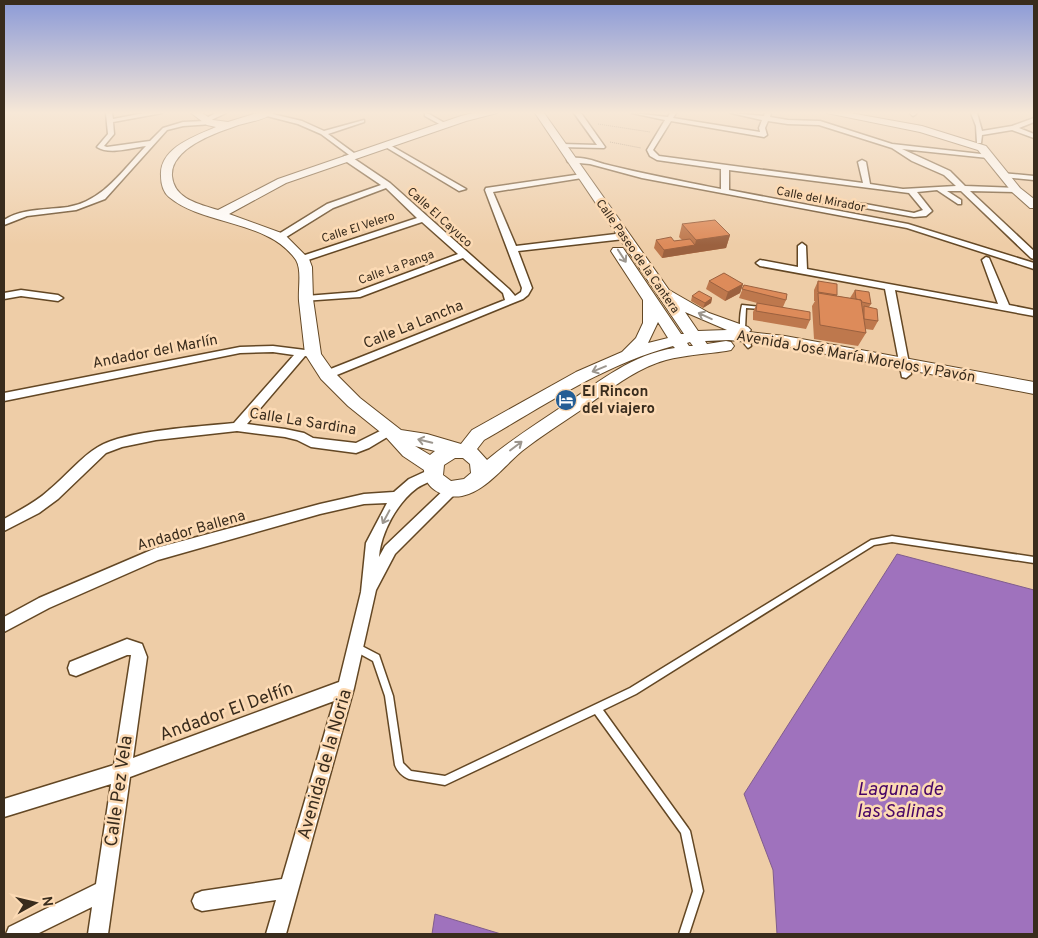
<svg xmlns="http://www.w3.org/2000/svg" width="1038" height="938" font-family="Overpass,sans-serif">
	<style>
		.water { fill: #9f72bd; stroke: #805d8d }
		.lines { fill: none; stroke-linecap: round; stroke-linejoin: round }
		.lane-casing { stroke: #634724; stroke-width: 3 }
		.street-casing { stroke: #634724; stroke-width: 3 }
		.secondary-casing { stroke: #634724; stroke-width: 2 }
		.path { stroke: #8b755c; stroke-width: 1; stroke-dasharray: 1 1; stroke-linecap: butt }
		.lane { fill: #fff; fill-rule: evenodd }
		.street { fill: #fff; fill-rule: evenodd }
		.secondary { fill: #fff; fill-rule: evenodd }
		.wall { fill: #be784d }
		.shaded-wall { fill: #9b613f }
		.building { fill: #dd8b5a; stroke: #9b613f }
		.oneway { stroke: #9c968e }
		.labels { text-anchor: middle; stroke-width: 5; stroke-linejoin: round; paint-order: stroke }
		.far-street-label { font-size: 12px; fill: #392c1d; stroke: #fcdab4 }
		.street-label { font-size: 15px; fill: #392c1d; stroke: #fcdab4 }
		.poi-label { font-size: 15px; font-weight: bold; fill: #392c1d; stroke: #fcdab4; text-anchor: start }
		.near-street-label { font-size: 18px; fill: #392c1d; stroke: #fcdab4 }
		.near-water-label { font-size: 19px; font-style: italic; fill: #480666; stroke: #fcdab4 }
	</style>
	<rect width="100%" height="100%" fill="#eecda7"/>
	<path class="water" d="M897 554 1034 590V934H777L773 870 744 794Z
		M435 914 501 934H432Z"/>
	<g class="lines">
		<g class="lane-casing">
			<path id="lane" d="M742 305 761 307 763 308 761 309 746 308 745 329 751 346 748 348C738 339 739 317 742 305Z
				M892 536 1034 557V563L892 542 874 545 636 694 603 710 688 828 690 831 703 891 689 934H679L693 891 681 833 595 714 445 785 409 779C403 777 397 771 395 765L385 696 373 661 353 650 352 647 353 644 356 643 379 655 393 696 403 763 411 771 445 776 630 688 871 540Z"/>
		</g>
		<g class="street-casing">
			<path id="street" d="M106 113H112L113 119 144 113H162L113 122 114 134 104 146 107 147 150 141 163 128 183 122 204 121V119L216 113H226L209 121 212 122V124L183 126 167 130 105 199 76 210 27 216 4 225V220C23 208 47 210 68 207 103 201 123 170 146 146 131 148 109 155 97 147L108 134Z
				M268 113 302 121 324 131 364 120V122L328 134 358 156 352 157 321 134 298 124 263 115Z
				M425 113 429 114 448 125 443 126 425 116Z
				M574 113H581L605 147 604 148 560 147V145L562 144 597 145Z
				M632 113 668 117 670 113H676L673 118 760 132 759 128 762 120 731 113 764 116 765 113H771L770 117 788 120 820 121 892 144 990 155V157L988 158 902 149 950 171 965 186 1019 188V192H1016L970 191 1034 251V259L1031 258 961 191H947L961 200V204H958L937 190 917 192 932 211 926 216 914 217 865 208 813 202 809 200 813 198 865 204 914 213 923 210 909 193 729 170V190L908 224 1034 263V269L907 228 642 178 590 164 568 162 567 160C576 154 595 161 604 164 643 174 682 181 721 189V169L657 160 650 156 647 150 665 120ZM671 121 764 137 767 135 765 128 768 121 788 124 819 125 892 148 912 161 944 175 956 186 903 189 870 184 866 162 862 160 858 162 863 183 659 156 653 150Z
				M910 113H916V114L913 116Z
				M971 113H977L982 131 1012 126 1034 118V122L1019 128 1034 134V138L1012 130 982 135 981 143H977L976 126Z
				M384 144H388L466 189 459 191 384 146Z
				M344 156H350L390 183 509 289 515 296 521 292 522 288 485 190 486 188 582 174 586 176 582 178 493 192 516 246 624 233 628 236 624 239 518 251 532 288 528 295 523 299 327 379 323 378 322 375 323 372 505 300 503 293 463 258 360 297 303 301V297L306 296 356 292 458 254 422 222 305 261H299V257L417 218 386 188 333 208 283 239H277V235L327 204 381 185 344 160Z
				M1001 173 1034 176V180L1004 177 1000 175Z
				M802 243 806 246 807 269 998 304 982 260 986 257 989 258 1009 305 1034 310V316L895 290 911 374 906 378 902 377 885 289 760 266 756 263 760 260 798 267V246Z
				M21 290 58 295 63 298 58 301 21 296 4 299V293Z
				M273 346 313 351 318 354 313 357 305 356 247 424 285 429 304 433 313 438 356 443 390 426 394 427 396 430 394 433 369 448 356 453 311 447 297 440 285 437 237 431 156 440 122 447 106 453 58 499 39 513 4 531V519C20 510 36 502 49 490 64 478 82 456 98 447 126 430 199 427 234 423L294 355 273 352 240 353 4 401V393L240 347Z
				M433 468 437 469 439 473C435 481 424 483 417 488 397 503 381 532 379 557L385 546 449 485 454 484 459 485 460 489 395 554 376 590 354 688 286 934H266L276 900 202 911 195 908 192 901 195 894 202 891 282 879 334 701 130 777 108 934H88L92 907 37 934H6L9 927 96 884 111 784 4 817V799L114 765 131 655H127L76 676 70 674 68 668 70 662 127 639 142 644 147 657 133 758 339 682 361 592 366 543 387 503 364 504 320 514 158 560 49 608 4 632V617L39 598 156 548 320 504 364 494 394 492 409 479Z"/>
		</g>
		<g class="secondary-casing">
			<path id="secondary" d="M191 113H202L213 120 228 122 257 113H273C263 121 246 122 233 127 212 134 170 150 172 176 174 199 199 204 218 210L278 179 461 116 473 113H497L466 121 286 183 229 214 284 234 309 259 312 267 313 299 321 354 333 371 360 398 401 430 427 434 461 444 472 430 576 372 622 352 636 338 643 323V300L611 251 613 248H623L681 334H684L535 113H544L669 290 709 313 748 327 751 330 749 332 785 336 1034 382V394L785 346 729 340 705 341 707 344 726 341 731 342 734 346 731 350 726 351C706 354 685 355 666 360 634 369 608 391 581 410 562 423 541 436 522 451 504 466 486 491 462 496 445 499 424 489 424 470L403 456 384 435 348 406 321 379 305 354C303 336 301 319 299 301 298 289 302 270 296 260 269 220 204 226 169 197 163 192 161 183 161 176 159 148 195 136 216 127L207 125ZM685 312 727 330 698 331ZM658 322 668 338 648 343ZM690 342 693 346H689L687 343ZM673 346 675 348C633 354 600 381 566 404 539 422 512 439 487 460L477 449 484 440C545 405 605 364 673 346ZM415 446 435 451 430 455ZM455 458H463L470 464 471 473 464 479 451 481 443 475 444 465Z
				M827 113H850L922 126 986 146 1020 188 1034 199V208H1030L1012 192 978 150 920 132Z"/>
		</g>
		<path class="path" d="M598 124 650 132
			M610 142 641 148"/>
		<use href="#lane" class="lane"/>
		<use href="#street" class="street"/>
		<use href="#secondary" class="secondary"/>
	</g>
	<path class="wall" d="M682 224 730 235 726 248 662 258 654 248 656 240 674 241 682 240 679 237Z
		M709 281 743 284 740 293 725 301 706 289Z
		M818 281 837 295V296L850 298 855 290 871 304 869 307 878 321 873 330 865 329 866 333 858 346 814 339 812 306 815 301H814V290Z
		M744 285 786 300 783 307 810 320 806 329 753 320V312L757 303 739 298Z
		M692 296 712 298 711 303 703 308 691 301Z"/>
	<path class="shaded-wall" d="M730 235 726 248 693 253 696 240Z
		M695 245 693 253 662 258 664 250Z
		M743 284 740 293 725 301 728 292Z
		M712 298 711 303 703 308 705 303Z"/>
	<path class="building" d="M715 220 730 235 696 240 682 224Z
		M671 237 674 241 690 239 695 245 664 250 656 240Z
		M724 273 743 284 728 292 709 281Z
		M818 281 837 284V295L818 292Z
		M744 285 787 294 786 300 742 289Z
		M855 290 869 292 871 304 862 302 861 300 856 299Z
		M699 291 712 298 705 303 692 296Z
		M818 293 861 300 866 333 820 325Z
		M757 303 810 312V320L756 311Z
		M864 306 877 309 878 321 864 319Z"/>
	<defs><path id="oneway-shaft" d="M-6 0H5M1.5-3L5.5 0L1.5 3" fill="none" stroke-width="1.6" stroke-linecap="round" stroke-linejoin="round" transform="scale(1.25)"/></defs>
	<g class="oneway">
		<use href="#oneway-shaft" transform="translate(622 256) rotate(57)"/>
		<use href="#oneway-shaft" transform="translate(705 316) rotate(-155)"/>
		<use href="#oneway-shaft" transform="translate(599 369) rotate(158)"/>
		<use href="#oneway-shaft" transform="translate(425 441) rotate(-166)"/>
		<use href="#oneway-shaft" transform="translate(516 446) rotate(-37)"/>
		<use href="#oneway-shaft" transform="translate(386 517) rotate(118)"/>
	</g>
	<linearGradient id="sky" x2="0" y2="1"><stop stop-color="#8b9ad7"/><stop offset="0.46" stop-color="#f7e8d7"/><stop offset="1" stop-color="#f7e8d7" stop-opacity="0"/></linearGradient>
	<rect width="1038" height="245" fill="url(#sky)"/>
	<defs>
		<g id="hotel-disc" transform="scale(1.125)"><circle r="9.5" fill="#255e95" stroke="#fcdab4"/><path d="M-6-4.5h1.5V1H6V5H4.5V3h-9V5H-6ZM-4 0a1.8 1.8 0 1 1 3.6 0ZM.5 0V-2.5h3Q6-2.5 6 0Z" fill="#fff"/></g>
	</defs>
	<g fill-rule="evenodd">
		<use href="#hotel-disc" x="566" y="400"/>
	</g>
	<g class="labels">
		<g class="far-street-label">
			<text transform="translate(821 199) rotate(11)" y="4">Calle del Mirador</text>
			<text transform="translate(440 217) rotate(42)" y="4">Calle El Cayuco</text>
			<text transform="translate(358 227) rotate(-18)" y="4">Calle El Velero</text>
			<text transform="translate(638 256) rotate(55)" y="4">Calle Paseo de la Cantera</text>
			<text transform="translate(396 267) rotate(-20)" y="4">Calle La Panga</text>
		</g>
		<g class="street-label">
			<text transform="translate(413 324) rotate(-22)" y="5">Calle La Lancha</text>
			<text transform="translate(155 351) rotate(-11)" y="5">Andador del Marlín</text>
			<text transform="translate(856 356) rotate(10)" y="5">Avenida José María Morelos y Pavón</text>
			<text transform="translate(303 421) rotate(9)" y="5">Calle La Sardina</text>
			<text transform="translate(191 530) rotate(-16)" y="5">Andador Ballena</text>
		</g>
		<g class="poi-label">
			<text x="582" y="396">El Rincon<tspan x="582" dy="17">del viajero</tspan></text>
		</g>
		<g class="near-street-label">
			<text transform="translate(226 711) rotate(-20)" y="6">Andador El Delfín</text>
			<text transform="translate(324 764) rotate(-74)" y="6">Avenida de la Noria</text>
			<text transform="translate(118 791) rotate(-82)" y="6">Calle Pez Vela</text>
		</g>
		<g class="near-water-label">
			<text x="900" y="795">Laguna de<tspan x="900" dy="22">las Salinas</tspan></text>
		</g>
	</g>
	<rect width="1038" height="938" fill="none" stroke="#392c1d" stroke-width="10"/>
	<g transform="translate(35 903) rotate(82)" stroke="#fcdab4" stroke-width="4" paint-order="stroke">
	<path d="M0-4L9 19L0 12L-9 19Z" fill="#392c1d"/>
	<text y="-8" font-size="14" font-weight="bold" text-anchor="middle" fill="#392c1d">N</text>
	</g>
</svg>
